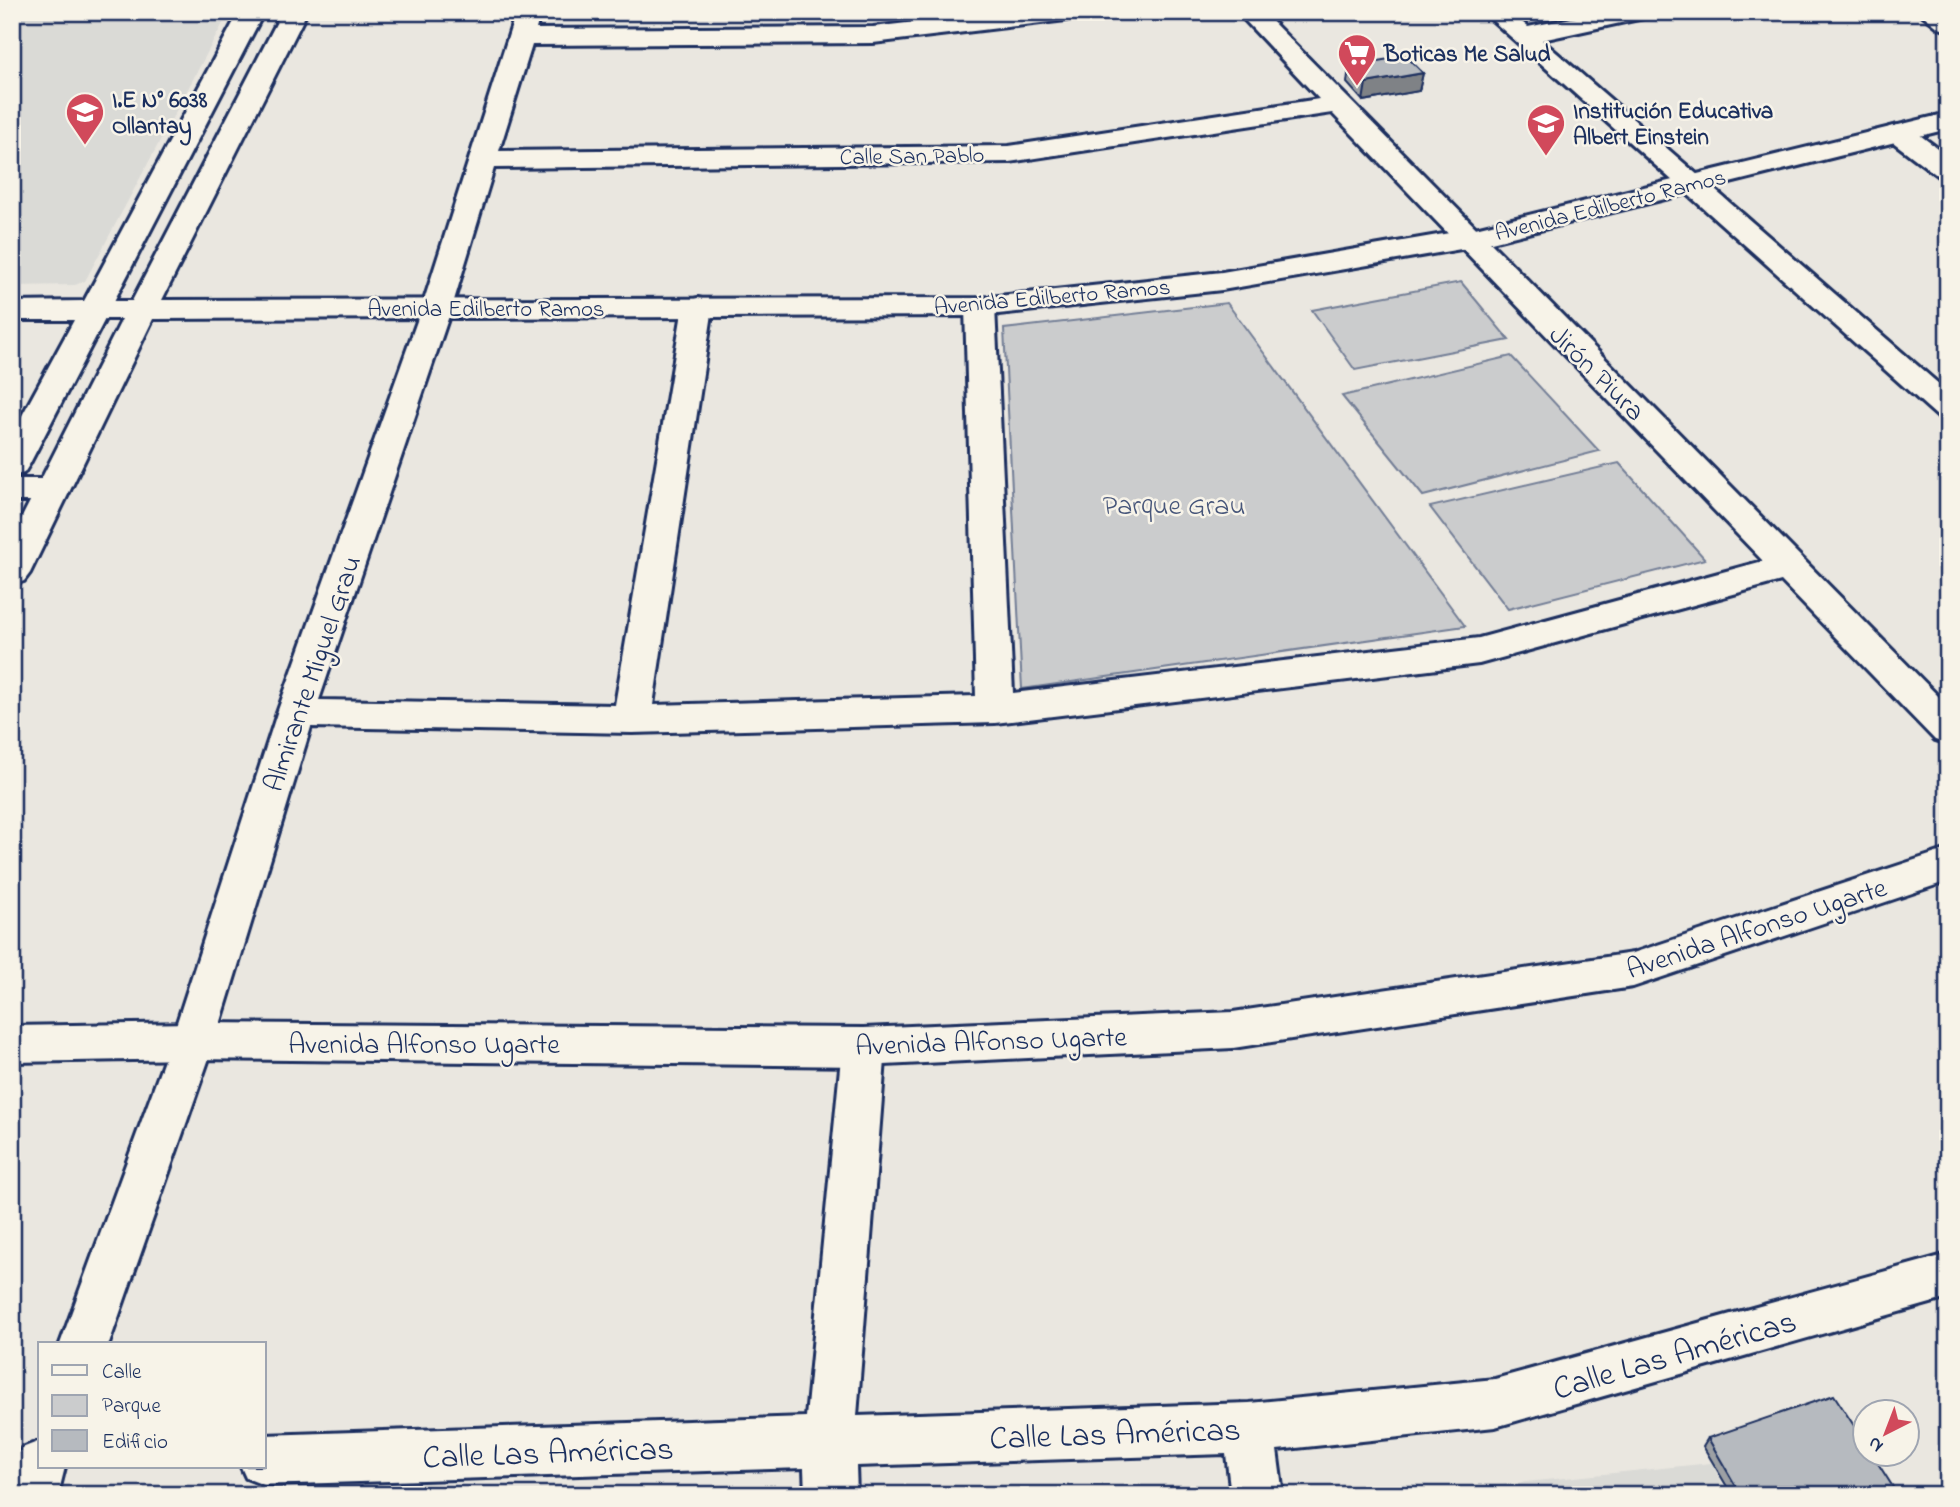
<svg xmlns="http://www.w3.org/2000/svg" width="1960" height="1507" font-family="'Indie Flower',sans-serif">
	<style>
		.built { fill: #dadad6 }
		.green { fill: #cbcccd; stroke: #737e96; stroke-width: 2 }
		.lines { fill: none; stroke-linecap: round; stroke-linejoin: round }
		.street-casing { stroke: #1b2f5e; stroke-width: 6 }
		.secondary-casing { stroke: #1b2f5e; stroke-width: 6 }
		.street { fill: #f7f3e8; fill-rule: evenodd }
		.secondary { fill: #f7f3e8; fill-rule: evenodd }
		.wall { fill: #9da0a4; stroke: #1b2f5e; stroke-width: 2 }
		.shaded-wall { fill: #7f8286; stroke: #1b2f5e; stroke-width: 2 }
		.building { fill: #b6babf; stroke: #1b2f5e; stroke-width: 2 }
		.labels { text-anchor: middle; stroke-width: 5; stroke-linejoin: round; paint-order: stroke }
		.far-poi-label { font-size: 23px; font-weight: bold; fill: #1b2f5e; stroke: #f7f3e8; text-anchor: start }
		.far-street-label { font-size: 23px; fill: #1b2f5e; stroke: #f7f3e8 }
		.street-label { font-size: 28px; fill: #1b2f5e; stroke: #f7f3e8 }
		.park-label { font-size: 28px; fill: #47567a; stroke: #f7f3e8 }
		.near-street-label { font-size: 33px; fill: #1b2f5e; stroke: #f7f3e8 }
	</style>
	<rect width="100%" height="100%" fill="#eae7e0"/>
	<filter id="ink" filterUnits="userSpaceOnUse"><feTurbulence type="fractalNoise" baseFrequency=".0143" numOctaves="2"/><feDisplacementMap in="SourceGraphic" scale="14" xChannelSelector="R" yChannelSelector="G"/><feConvolveMatrix kernelMatrix="1 2 1 2 8 2 1 2 1" color-interpolation-filters="sRGB"/></filter>
	<g filter="url(#ink)">
		<path class="built" d="M12 12H229L85 281 75 285 12 286Z
			M1711 1463 1729 1495H1400Z"/>
		<path class="green" d="M1461 282 1509 340 1355 370 1312 310Z
			M1227 303 1465 626 1022 689 1004 329Z
			M1511 356 1599 451 1423 496 1342 396Z
			M1619 463 1705 559 1508 609 1430 507Z"/>
		<g class="lines">
			<g class="street-casing">
				<path id="street" d="M516 12H541L536 29 873 27 1000 12H1078L1075 17 1066 20 873 43 532 45 499 151 1009 146 1319 99 1237 12H1263L1948 706V744L1935 740 1781 581 1479 664 995 723 632 733 311 727 215 1041 109 1344H60L171 1041 277 713 422 307ZM1332 113 1763 561 1479 638 1013 693 995 307 991 301 980 298 969 301 965 307 976 696 653 705 713 307 709 301 698 298 687 301 683 307 615 705 319 700 452 307 494 168 1009 162Z
					M1483 12H1510L1528 27 1601 12H1651L1648 17 1542 40 1948 392V419L1937 416Z
					M1919 12H1948V31L1939 28Z
					M1899 125 1909 127 1948 156V178L1938 176 1889 139 1885 133 1889 127Z
					M12 479H53L65 482 70 490 65 498 53 501H12Z
					M864 1028 879 1034 886 1047 857 1416 1249 1403 1495 1379 1948 1254V1298L1495 1427 1277 1450 1283 1495H1231L1226 1454 856 1466 857 1495H805L804 1468 264 1485 246 1478 241 1467H264V1435L806 1417 842 1047 849 1034Z
					M40 1441V1467H65L58 1495H12V1473L22 1448Z"/>
			</g>
			<g class="secondary-casing">
				<path id="secondary" d="M239 12H264L114 301H132L282 12H307L162 300 980 298 1222 272 1467 230 1948 113V129L1467 248 1222 290 980 316 153 319 30 573 24 581 12 585V537L122 319H105L29 465 24 473 12 476V434L74 320H12V302L84 301Z
					M1948 849V881L1633 987 1233 1048 864 1066 193 1059 12 1062V1026L193 1023 864 1028 1233 1012 1633 953Z"/>
			</g>
			<use href="#street" class="street"/>
			<use href="#secondary" class="secondary"/>
		</g>
		<path class="wall" d="M1349 66 1423 73 1419 91 1363 101 1347 83Z
			M1708 1438 1898 1495H1732L1703 1446Z"/>
		<path class="shaded-wall" d="M1423 73 1419 91 1363 101 1366 83Z"/>
		<path class="building" d="M1406 56 1423 73 1366 83 1349 66Z
			M1834 1395 1866 1444V1454H1872L1898 1495H1741L1708 1438Z"/>
	</g>
	<defs>
		<g id="supermarket-pin" transform="scale(2.0125)"><path d="M0 17L-7.5 6A9.5 9.5 0 1 1 7.5 6Z" fill="#d1495b" stroke="#f7f3e8"/><path d="M-6-5.5h2.5l.6 2H6L4.5 2H-2.5L-4.4-4H-6ZM-1.5 3.2a1.3 1.3 0 1 0 .1 0ZM3 3.2a1.3 1.3 0 1 0 .1 0Z" fill="#fff"/></g>
		<g id="school-pin" transform="scale(2.0125)"><path d="M0 17L-7.5 6A9.5 9.5 0 1 1 7.5 6Z" fill="#d1495b" stroke="#f7f3e8"/><path d="M0-5L7-2L0 1L-7-2ZM-4 1L0 2.5L4 1V4Q0 6-4 4Z" fill="#fff"/></g>
	</defs>
	<g fill-rule="evenodd">
		<use href="#supermarket-pin" x="1357" y="53"/>
		<use href="#school-pin" x="85" y="112"/>
		<use href="#school-pin" x="1546" y="123"/>
	</g>
	<g class="labels">
		<g class="far-poi-label">
			<text x="1384" y="61">Boticas Me Salud</text>
			<text x="112" y="107">I.E N° 6038<tspan x="112" dy="26">Ollantay</tspan></text>
			<text x="1573" y="118">Institución Educativa<tspan x="1573" dy="26">Albert Einstein</tspan></text>
		</g>
		<g class="far-street-label">
			<text transform="translate(912 155) rotate(-1)" y="8">Calle San Pablo</text>
			<text transform="translate(1610 204) rotate(-14)" y="8">Avenida Edilberto Ramos</text>
			<text transform="translate(1052 296) rotate(-5)" y="8">Avenida Edilberto Ramos</text>
			<text x="486" y="316">Avenida Edilberto Ramos</text>
		</g>
		<g class="street-label">
			<text transform="translate(1598 372) rotate(45)" y="10">Jirón Piura</text>
			<text transform="translate(311 673) rotate(-71)" y="10">Almirante Miguel Grau</text>
			<text transform="translate(1756 927) rotate(-18)" y="10">Avenida Alfonso Ugarte</text>
			<text transform="translate(991 1040) rotate(-2)" y="10">Avenida Alfonso Ugarte</text>
			<text x="424" y="1053">Avenida Alfonso Ugarte</text>
		</g>
		<g class="park-label">
			<text x="1174" y="514">Parque Grau</text>
		</g>
		<g class="near-street-label">
			<text transform="translate(1674 1353) rotate(-16)" y="12">Calle Las Américas</text>
			<text transform="translate(1115 1432) rotate(-2)" y="12">Calle Las Américas</text>
			<text transform="translate(548 1451) rotate(-2)" y="12">Calle Las Américas</text>
		</g>
	</g>
	<rect width="1960" height="1507" fill="none" stroke="#f7f3e8" stroke-width="42"/>
	<rect x="21" y="21" width="1918" height="1465" fill="none" stroke="#1b2f5e" stroke-width="2.5" filter="url(#ink)"/>
	<rect x="38" y="1342" width="228" height="126" fill="#f7f3e8" stroke="#9fa5b1" stroke-width="2"/>
	<rect x="52" y="1365" width="35" height="10" fill="#f7f3e8" stroke="#9fa5b1" stroke-width="2"/>
	<text x="102" y="1378" font-size="21" fill="#1b2f5e">Calle</text>
	<rect x="52" y="1395" width="35" height="21" fill="#cbcccd" stroke="#9fa5b1" stroke-width="2"/>
	<text x="102" y="1412" font-size="21" fill="#1b2f5e">Parque</text>
	<rect x="52" y="1430" width="35" height="21" fill="#b6babf" stroke="#9fa5b1" stroke-width="2"/>
	<text x="102" y="1448" font-size="21" fill="#1b2f5e">Edificio</text>
	<g transform="translate(1886 1433) rotate(222)"><circle r="33" fill="#f7f3e8" stroke="#9fa5b1" stroke-width="2"/>
	<path d="M0-5L12 26L0 18L-12 26Z" fill="#d1495b"/>
	<text y="-10" font-size="19" font-weight="bold" text-anchor="middle" fill="#1b2f5e">N</text>
	</g>
</svg>
